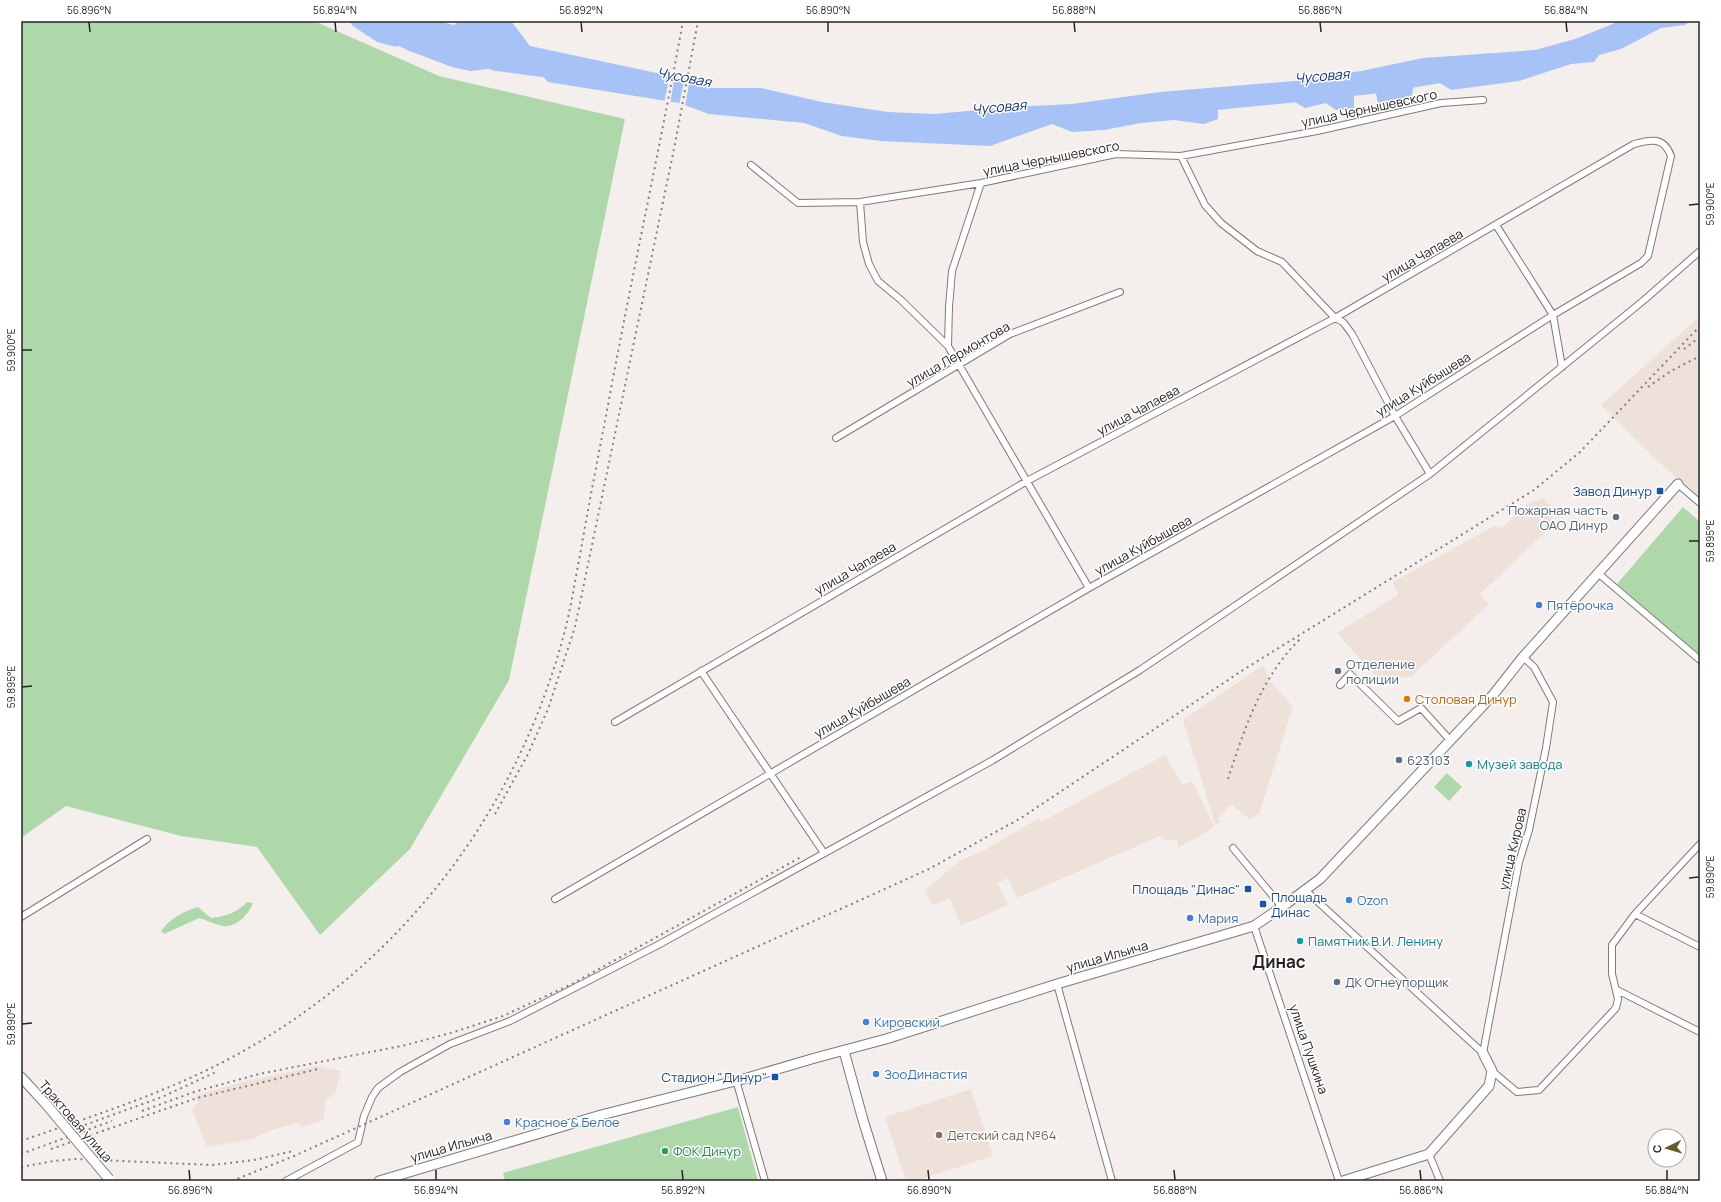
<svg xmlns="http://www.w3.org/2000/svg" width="1721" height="1202" font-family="Manrope,sans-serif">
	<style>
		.built { fill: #eee1da }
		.green { fill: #aed8aa }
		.water { fill: #a7c2f6 }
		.pier { fill: #f4efec }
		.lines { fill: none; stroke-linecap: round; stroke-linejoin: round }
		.river { stroke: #a7c2f6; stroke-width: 13 }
		.street-casing { stroke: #7f7a78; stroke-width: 8 }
		.secondary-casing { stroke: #7f7a78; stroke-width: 11 }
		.street { stroke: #fff; stroke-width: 6 }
		.secondary { stroke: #fff; stroke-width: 9 }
		.rail { stroke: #827f7d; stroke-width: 2; stroke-dasharray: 2 4; stroke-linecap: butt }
		.secondary-bridge-casing { stroke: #7f7a78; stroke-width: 11; stroke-linecap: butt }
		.secondary-bridge { stroke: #fff; stroke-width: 9 }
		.ticks { fill: none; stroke: #262423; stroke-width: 1.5 }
		.transit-dot { fill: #1a4fb4; stroke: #fff; stroke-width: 1.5 }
		.service-dot { fill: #5c6f8a; stroke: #fff; stroke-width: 1.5 }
		.shop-dot { fill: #3f7fe0; stroke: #fff; stroke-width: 1.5 }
		.food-dot { fill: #e8710a; stroke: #fff; stroke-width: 1.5 }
		.culture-dot { fill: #0f9aa8; stroke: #fff; stroke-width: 1.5 }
		.education-dot { fill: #8d6e63; stroke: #fff; stroke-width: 1.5 }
		.leisure-dot { fill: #2e9e5b; stroke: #fff; stroke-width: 1.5 }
		.labels { text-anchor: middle; stroke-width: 3; stroke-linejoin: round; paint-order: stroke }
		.street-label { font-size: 13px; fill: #262423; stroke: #fff }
		.transit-label { font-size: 13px; fill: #164399; stroke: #fff; text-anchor: end }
		.service-label { font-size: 13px; fill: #4e5e75; stroke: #fff; text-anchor: start }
		.shop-label { font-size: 13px; fill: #366cbe; stroke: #fff; text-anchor: start }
		.food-label { font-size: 13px; fill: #c56008; stroke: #fff; text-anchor: start }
		.culture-label { font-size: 13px; fill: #0d838f; stroke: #fff; text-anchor: start }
		.education-label { font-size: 13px; fill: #785e54; stroke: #fff; text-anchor: start }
		.leisure-label { font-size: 13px; fill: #27864d; stroke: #fff; text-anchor: start }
		.water-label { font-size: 14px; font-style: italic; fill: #163780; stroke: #fff }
		.district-label { font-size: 17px; font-weight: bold; fill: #262423; stroke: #fff }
		.neatline { fill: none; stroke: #262423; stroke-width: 1.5 }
		.ticks-label { font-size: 10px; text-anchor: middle; fill: #262423 }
	</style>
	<rect width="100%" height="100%" fill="#f4efec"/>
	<path class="built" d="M1700 316V498L1661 464 1601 405Z
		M1543 498 1555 511 1551 518 1555 523 1480 594 1489 604 1412 676 1378 679 1337 633 1398 595 1393 582 1494 526 1502 528 1526 505Z
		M1263 665 1270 681 1293 707 1259 814 1249 819 1231 804 1218 819 1221 822 1215 824 1183 720Z
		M1165 755 1183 785 1192 781 1214 826 1210 830 1178 848 1176 839 1167 841 1160 836 1017 898 1008 878 998 883 1008 905 961 926 950 898 932 905 925 890 961 860 983 851 1039 818 1041 822Z
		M318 1066 341 1071 335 1094 325 1100 324 1120 303 1127 297 1123 268 1131 253 1139 207 1147 192 1110 198 1103 196 1095 250 1080Z
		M971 1089 993 1156 915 1181H906L885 1117Z"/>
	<path class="green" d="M21 21H314L439 76 625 119 509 680 410 849 320 935 257 847 181 836 66 806 21 838Z
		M1683 507 1700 522V655L1617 584Z
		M1447 773 1462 787 1449 801 1434 787Z
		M247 902 253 903C249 914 236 928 223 926 216 925 207 920 199 918L164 934 161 931C169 919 184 911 198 907L211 918C226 916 237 913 247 902Z
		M738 1107 758 1181H505L503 1173Z"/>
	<path class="water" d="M357 21H438L454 25 459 21H511L530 46 685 79 712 88H761L822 102 888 112 934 114 1012 107 1072 104 1160 92 1295 81 1361 71 1423 58 1535 50 1575 39 1620 21H1691L1685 25 1661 28 1621 49 1599 55 1594 62 1571 64 1519 81 1451 90 1432 78 1414 81 1412 96 1378 105 1375 87 1354 89V108L1336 110 1326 103 1305 108 1285 96 1218 103V119L1204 124 1174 120 1141 123 1104 130 1072 132 1052 124 990 146 881 141 842 136 804 123 709 114 679 103 548 82 537 70 512 66 470 71 452 67 407 50 380 36Z"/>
	<path class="pier" d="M670 74 675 75 670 104 664 103Z
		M685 77 690 78 685 107 679 105Z"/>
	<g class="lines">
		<path class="river" d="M357 21 380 36 395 40
			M494 64 554 72
			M1338 91 1375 87 1443 76
			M1201 105 1303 95"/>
		<g class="street-casing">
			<path id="street" d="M1181 156 1205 205 1221 223 1257 251 1282 262 1335 318 1343 322 1352 334 1395 416 1430 474
				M751 165 798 203 860 202 981 183 1116 154 1181 156 1317 131 1441 103 1483 100
				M981 183 952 271 949 307 948 346 1089 588
				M860 202 863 242 869 264 878 281 901 300 948 346
				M1496 225 1553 315 1562 367
				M836 438 1010 334 1120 292
				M1678 484 1700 503
				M1599 574 1700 660
				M701 671 824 853
				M1340 685 1350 674 1398 721 1421 708 1450 740
				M1233 848 1282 907
				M1305 890 1483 1053
				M555 899 1089 588 1395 416 1553 315 1641 263 1648 256 1671 156C1664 137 1652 139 1634 144L1335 318 1027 481 615 722
				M1635 914 1700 947
				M21 917 147 839
				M1254 926 1339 1181
				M1057 984 1112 1181
				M1617 990 1700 1032
				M1483 1053 1519 862 1529 830 1546 748 1553 702 1534 667 1523 657
				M1492 1071 1517 1092 1539 1090 1616 1008 1618 999 1612 974V945L1635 914 1700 844
				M736 1080 765 1181
				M1429 1154 1440 1181
				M286 1181 358 1142 364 1116 372 1097 378 1088 400 1072 450 1044 510 1021 658 945 993 760 1140 670 1430 474 1643 301 1700 251"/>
		</g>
		<g class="secondary-casing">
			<path id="secondary" d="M844 1051 863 1120 882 1181
				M21 1077 45 1103
				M379 1181 601 1115 747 1078 815 1058 886 1039 1057 984 1254 926 1282 907 1320 879 1493 695 1523 657 1678 484
				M1343 1181 1429 1154 1489 1086 1492 1071 1483 1053"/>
		</g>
		<use href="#street" class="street"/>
		<use href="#secondary" class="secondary"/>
		<path class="rail" d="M1684 349 1700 337
			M1648 387 1671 371 1700 356
			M1228 779C1245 727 1261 677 1301 638
			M495 814 528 754 548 709 575 627 674 149 698 21
			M142 1111 194 1092 259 1074 406 1045 454 1032 503 1016 572 984 801 857
			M68 1131 162 1097 218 1071
			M21 1141C89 1117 160 1095 225 1061 392 973 509 826 561 645 570 615 574 585 580 555 588 509 597 462 606 416 630 284 659 153 683 21
			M51 1149 197 1098 318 1069
			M21 1154 112 1121
			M21 1167 54 1161 76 1159 213 1165 254 1160 293 1151
			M232 1181 294 1156 929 869 1021 818 1243 670 1534 490 1580 452 1700 326"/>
		<g class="secondary-bridge-casing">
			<path id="secondary-bridge" d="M45 1103 109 1179"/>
		</g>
		<use href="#secondary-bridge" class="secondary-bridge"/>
	</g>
	<path class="ticks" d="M89 22 90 32M335 22 336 32M581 22 582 32M828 22V32M1074 22 1075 32M1320 22 1321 32M1566 22 1567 32M1689 205 1699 204M22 350H32M1689 541H1699M22 687 32 686M1689 878 1699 877M22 1024 32 1023M189 1170 190 1180M436 1170V1180M682 1170 683 1180M928 1170 929 1180M1174 1170 1175 1180M1420 1170 1421 1180M1667 1170V1180"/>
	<g class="transit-dot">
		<rect x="1656" y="487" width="8" height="8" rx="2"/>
		<rect x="1244" y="885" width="8" height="8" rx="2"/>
		<rect x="1259" y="900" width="8" height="8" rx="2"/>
		<rect x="771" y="1073" width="8" height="8" rx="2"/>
	</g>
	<g class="service-dot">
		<circle cx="1616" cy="517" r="4"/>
		<circle cx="1338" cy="671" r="4"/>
		<circle cx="1399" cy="760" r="4"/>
		<circle cx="1337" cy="982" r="4"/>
	</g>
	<g class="shop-dot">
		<circle cx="1539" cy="605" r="4"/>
		<circle cx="1349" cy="900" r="4"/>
		<circle cx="1190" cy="918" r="4"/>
		<circle cx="866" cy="1022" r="4"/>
		<circle cx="876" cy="1074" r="4"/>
		<circle cx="507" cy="1122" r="4"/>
	</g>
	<circle class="food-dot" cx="1407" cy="699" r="4"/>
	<g class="culture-dot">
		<circle cx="1469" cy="764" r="4"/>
		<circle cx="1300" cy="941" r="4"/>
	</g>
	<circle class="education-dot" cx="939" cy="1135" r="4"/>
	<circle class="leisure-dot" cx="665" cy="1151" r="4"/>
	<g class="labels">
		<g class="street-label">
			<text transform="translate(1369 108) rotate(-12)" y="5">улица Чернышевского</text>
			<text transform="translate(1051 158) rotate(-11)" y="5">улица Чернышевского</text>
			<text transform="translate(1422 255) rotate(-30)" y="5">улица Чапаева</text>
			<text transform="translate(958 354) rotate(-30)" y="5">улица Лермонтова</text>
			<text transform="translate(1423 384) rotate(-32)" y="5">улица Куйбышева</text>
			<text transform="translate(1138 410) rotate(-28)" y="5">улица Чапаева</text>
			<text transform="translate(1143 545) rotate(-29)" y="5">улица Куйбышева</text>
			<text transform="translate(855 568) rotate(-30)" y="5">улица Чапаева</text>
			<text transform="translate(862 707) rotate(-30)" y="5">улица Куйбышева</text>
			<text transform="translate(1512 849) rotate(-77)" y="5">улица Кирова</text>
			<text transform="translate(1107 956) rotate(-16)" y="5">улица Ильича</text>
			<text transform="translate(1309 1049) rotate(71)" y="5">улица Пушкина</text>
			<text transform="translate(76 1121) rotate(49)" y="5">Трактовая улица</text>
			<text transform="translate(451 1146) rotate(-16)" y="5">улица Ильича</text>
		</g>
		<g class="transit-label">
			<text x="1652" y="496">Завод Динур</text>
			<text x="1240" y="894">Площадь "Динас"</text>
			<text x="1271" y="902" text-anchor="start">Площадь<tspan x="1271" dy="15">Динас</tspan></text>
			<text x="767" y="1082">Стадион "Динур"</text>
		</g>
		<g class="service-label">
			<text x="1608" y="515" text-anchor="end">Пожарная часть<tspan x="1608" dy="15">ОАО Динур</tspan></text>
			<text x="1346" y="669">Отделение<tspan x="1346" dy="15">полиции</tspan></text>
			<text x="1407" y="765">623103</text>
			<text x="1345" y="987">ДК Огнеупорщик</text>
		</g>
		<g class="shop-label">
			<text x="1547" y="610">Пятёрочка</text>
			<text x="1357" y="905">Ozon</text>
			<text x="1198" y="923">Мария</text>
			<text x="874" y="1027">Кировский</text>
			<text x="884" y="1079">ЗооДинастия</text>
			<text x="515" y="1127">Красное &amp; Белое</text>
		</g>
		<g class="food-label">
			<text x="1415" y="704">Столовая Динур</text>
		</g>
		<g class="culture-label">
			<text x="1477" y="769">Музей завода</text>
			<text x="1308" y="946">Памятник В.И. Ленину</text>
		</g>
		<g class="education-label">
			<text x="947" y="1140">Детский сад №64</text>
		</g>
		<g class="leisure-label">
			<text x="673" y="1156">ФОК Динур</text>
		</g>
		<g class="water-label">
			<text transform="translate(1322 76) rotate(-5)" y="5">Чусовая</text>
			<text transform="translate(684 77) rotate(11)" y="5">Чусовая</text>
			<text transform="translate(999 107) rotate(-5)" y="5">Чусовая</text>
		</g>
		<g class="district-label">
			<text x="1279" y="968">Динас</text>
		</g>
	</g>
	<rect width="1721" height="1202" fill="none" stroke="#ffffff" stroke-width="44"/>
	<g transform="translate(1667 1148) rotate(265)"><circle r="19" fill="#ffffff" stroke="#a8a7a7"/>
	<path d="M0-3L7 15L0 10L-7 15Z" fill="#645a26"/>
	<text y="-6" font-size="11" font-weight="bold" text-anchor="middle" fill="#262423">С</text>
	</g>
	<rect x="22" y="22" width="1677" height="1158" class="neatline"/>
	<g class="ticks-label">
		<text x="89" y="14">56.896°N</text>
		<text x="335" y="14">56.894°N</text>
		<text x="581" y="14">56.892°N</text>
		<text x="828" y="14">56.890°N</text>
		<text x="1074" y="14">56.888°N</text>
		<text x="1320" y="14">56.886°N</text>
		<text x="1566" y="14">56.884°N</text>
		<text transform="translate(1710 204) rotate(-90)" y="4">59.900°E</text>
		<text transform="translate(11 350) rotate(-90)" y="4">59.900°E</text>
		<text transform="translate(1710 541) rotate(-90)" y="4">59.895°E</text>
		<text transform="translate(11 687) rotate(-90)" y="4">59.895°E</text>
		<text transform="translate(1710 877) rotate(-90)" y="4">59.890°E</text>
		<text transform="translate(11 1024) rotate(-90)" y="4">59.890°E</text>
		<text x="190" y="1194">56.896°N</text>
		<text x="436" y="1194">56.894°N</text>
		<text x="683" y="1194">56.892°N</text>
		<text x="929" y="1194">56.890°N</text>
		<text x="1175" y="1194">56.888°N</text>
		<text x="1421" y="1194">56.886°N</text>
		<text x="1667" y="1194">56.884°N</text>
	</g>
</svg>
